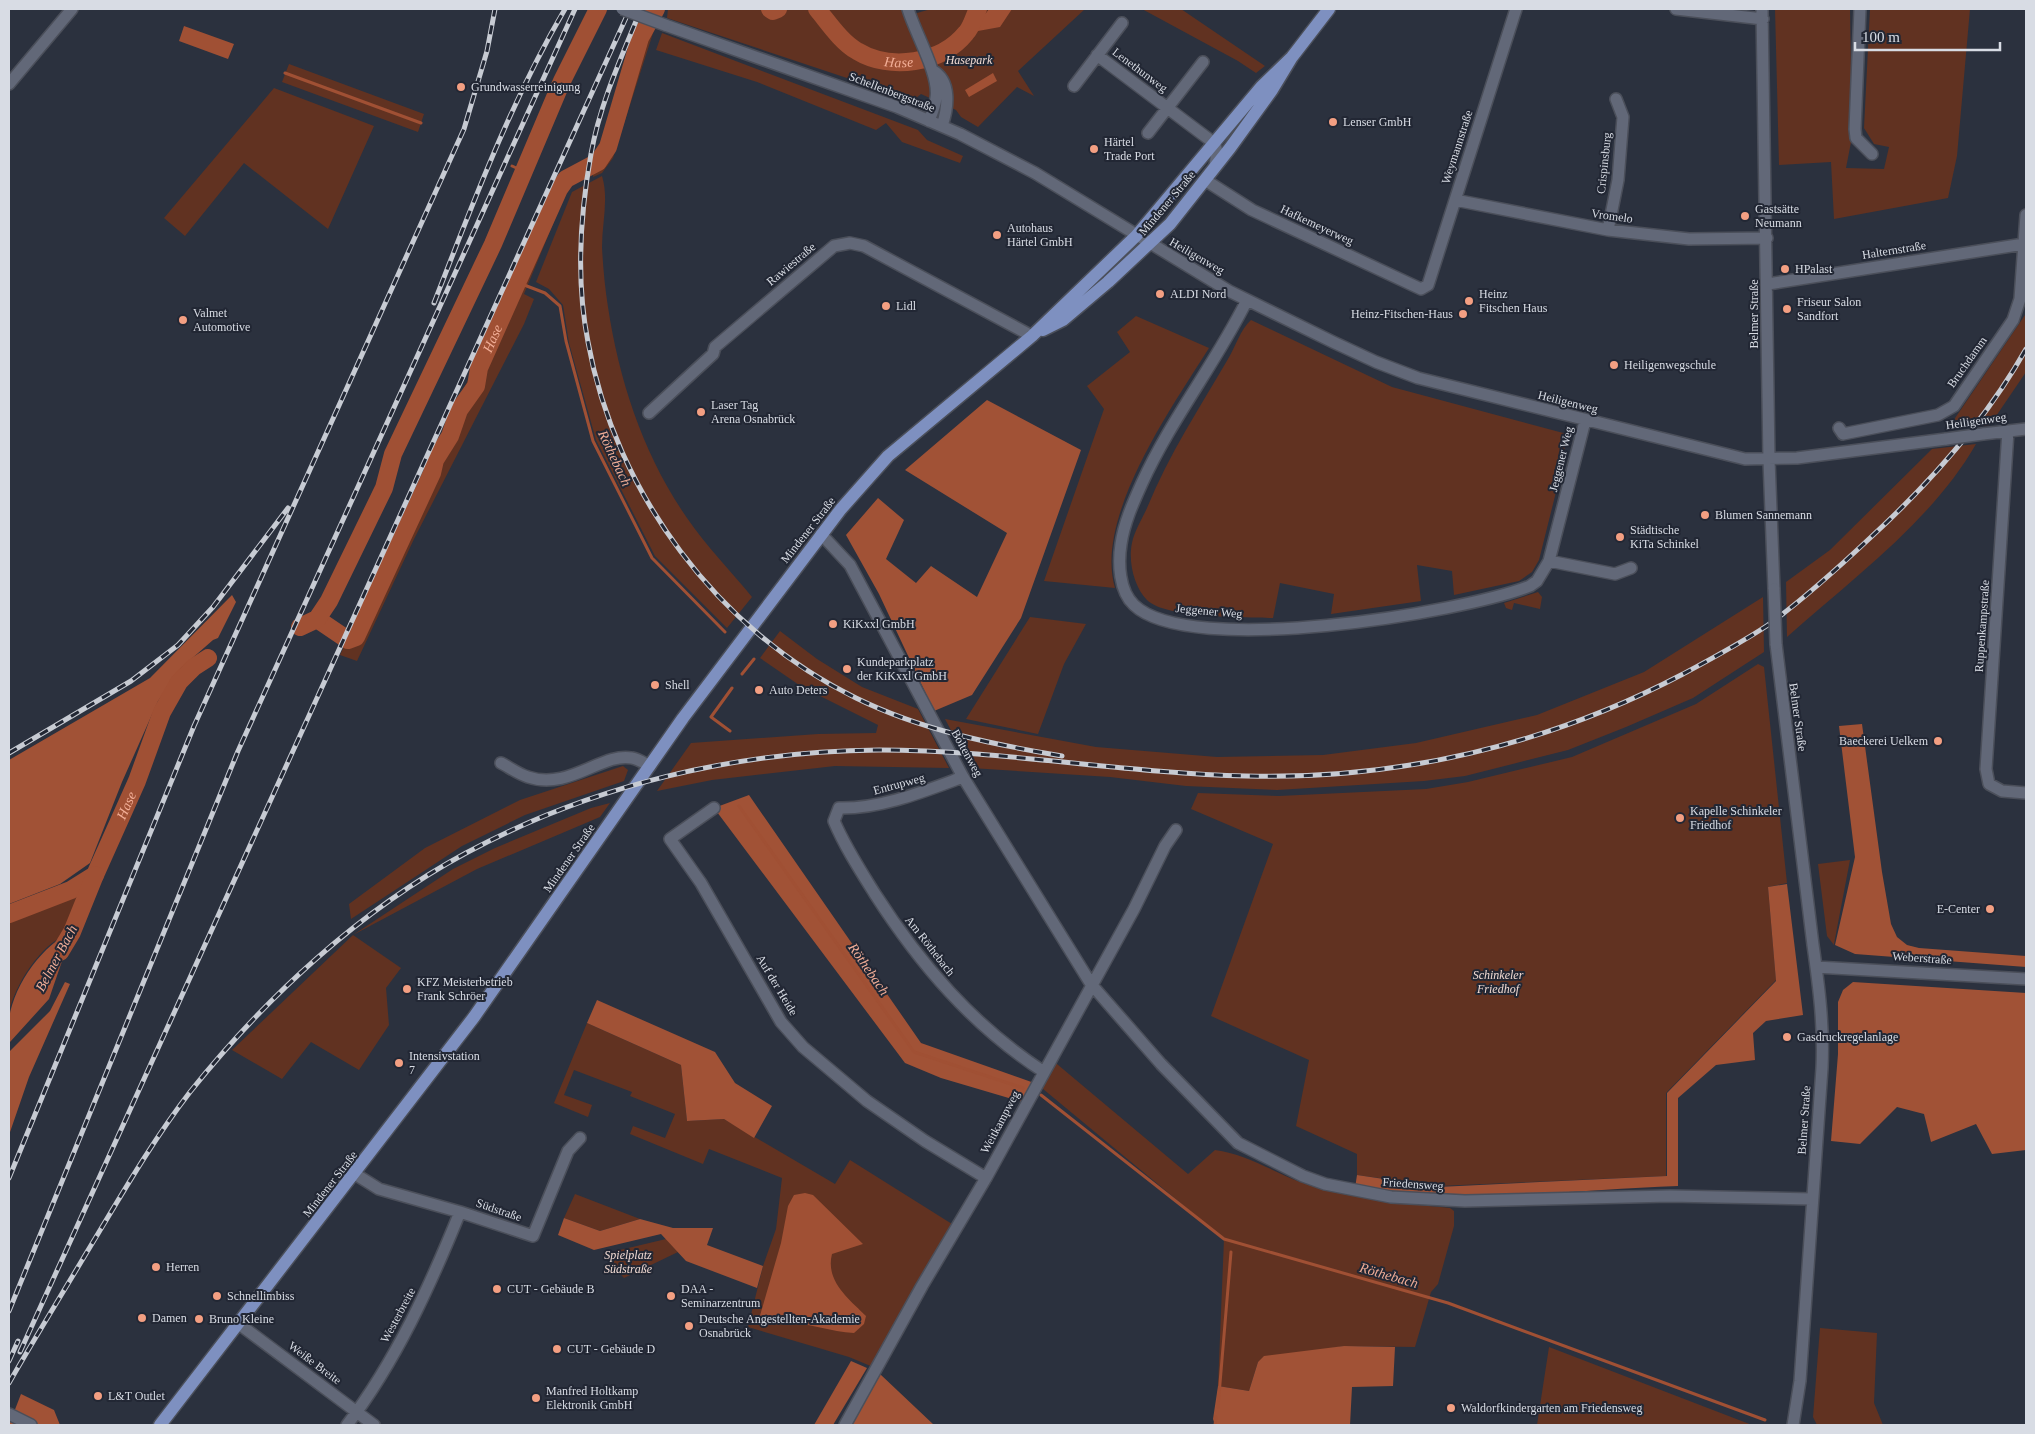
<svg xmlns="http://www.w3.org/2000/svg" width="2035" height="1434" font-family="'Times New Roman',serif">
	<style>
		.green { fill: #613221 }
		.forest { fill: #a15236 }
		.water { fill: #a05034 }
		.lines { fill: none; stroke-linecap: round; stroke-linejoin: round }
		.stream { stroke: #a05034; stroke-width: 3 }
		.river { stroke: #a05034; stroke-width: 18 }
		.minor-casing { stroke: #4b4f5a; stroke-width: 14 }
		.major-casing { stroke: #4b4f5a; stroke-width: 15 }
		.minor { stroke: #626878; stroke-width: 11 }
		.major { stroke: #7e90c0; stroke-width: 12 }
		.rail-casing { stroke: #c7cbd3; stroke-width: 5 }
		.rail { stroke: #222734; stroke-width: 3; stroke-dasharray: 9; stroke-linecap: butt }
		.minor-bridge-casing { stroke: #4b4f5a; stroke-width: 14; stroke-linecap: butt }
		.minor-bridge { stroke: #626878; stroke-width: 11 }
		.poi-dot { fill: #f39f82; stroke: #222734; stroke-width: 2 }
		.labels { text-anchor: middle; stroke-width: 4; stroke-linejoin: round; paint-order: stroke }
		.park-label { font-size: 12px; font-style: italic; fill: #f2dbd3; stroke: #222734 }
		.street-label { font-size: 12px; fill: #d8dce4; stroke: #222734 }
		.poi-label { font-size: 12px; fill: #d8dce4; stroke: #222734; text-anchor: start }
		.water-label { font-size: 14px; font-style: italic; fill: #f2ae97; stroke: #222734 }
	</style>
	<rect width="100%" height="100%" fill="#2b313e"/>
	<path class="green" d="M668 9H908L910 15 931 9H1085L1018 71 1034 96 1017 87 978 127 961 117 956 110 921 94 916 98H907L667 18Z
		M1142 9H1181L1265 66 1256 73 1238 61Z
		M1775 9H1850L1852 137 1846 168 1884 169 1889 147 1874 144 1864 128 1870 9H1970L1957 156 1948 198 1834 219 1831 162 1779 165Z
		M645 27 654 30 613 158 602 173 593 177 594 164 598 162 608 147Z
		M662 33 918 130 927 140 963 156 960 163 902 142 886 123 876 130 757 82 656 50Z
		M289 64 424 114 418 132 282 82Z
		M274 88 374 126 328 229 244 163 185 236 164 218Z
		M575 171 524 294 534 299 524 324 414 539 357 661 340 655 517 275 561 172Z
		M602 176C609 199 602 223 602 247 603 267 605 288 608 307 619 381 644 456 687 518 706 546 731 571 752 597L727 628 655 556 596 440 569 343 563 305 549 289 536 282 572 192Z
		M2025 315 2026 372 1990 425 1947 430Z
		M1136 316 1209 348C1172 407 1094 517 1115 588L1044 581 1104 409 1087 386 1130 352 1117 332Z
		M1251 320 1392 387 1567 434 1561 472 1539 560 1532 572 1519 581 1454 595 1452 571 1417 565 1421 601 1331 614 1334 594 1280 583 1273 618C1245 617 1167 619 1147 600 1134 587 1128 561 1132 543 1134 532 1142 519 1147 508 1169 454 1199 409 1228 359 1236 346 1240 330 1251 320Z
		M1976 444C1932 521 1853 578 1787 637L1786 582 1830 550 1932 449Z
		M1538 592 1542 597 1540 609 1514 603 1512 610 1506 608 1504 603Z
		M1763 597 1764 652 1693 698 1626 727 1568 750 1465 776 1424 781 1277 790 1186 786 1110 777 971 768 945 719 1096 747 1217 757 1323 755 1416 743 1537 715 1644 672Z
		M1030 617 1086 624 1064 664 1038 734 966 719Z
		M780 631 817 659 862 687 918 709 949 768 835 766 712 780 657 791 691 743 818 734 876 733 878 725 802 687 760 658Z
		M1758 664 1764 667 1787 883 1768 887 1776 980 1666 1093V1176L1438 1186 1357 1175V1154L1296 1126 1309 1060 1211 1016 1273 844 1191 809 1198 793 1279 796 1426 789 1468 782 1572 757 1696 704Z
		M623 766 628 770 624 781 525 815 462 846 351 919 349 904 425 848 520 800Z
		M610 803 600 817 477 869 353 935 401 968 386 988 389 1025 359 1070 311 1042 282 1079 232 1050 353 935 453 869 495 848 591 808Z
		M1850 860 1834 944V945L1827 936 1818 864Z
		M85 891 67 934C40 945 15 985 9 1012V922Z
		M587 1023 681 1065 687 1121 724 1119 835 1184 850 1160 952 1224 873 1367 849 1357 748 1327 763 1266 776 1229 782 1178 709 1149 703 1164 630 1134 633 1126 665 1138 675 1114 630 1096 632 1092 574 1070 564 1095 592 1105 588 1117 554 1103Z
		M1051 1059 1188 1174 1215 1150C1245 1154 1272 1171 1300 1182 1349 1199 1400 1203 1450 1208L1454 1211V1226L1438 1284 1431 1292 1415 1347 1344 1346 1258 1362 1249 1391 1218 1386 1224 1239 1037 1084Z
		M575 1194 640 1219 600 1231 564 1218Z
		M666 1239 678 1252 624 1278 603 1254Z
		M1820 1328 1877 1333 1874 1403 1883 1425H1817L1813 1417Z
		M1549 1347 1752 1425H1537Z"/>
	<path class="forest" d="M987 400 1081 450 1021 618 972 695 934 711 879 594 846 535 878 498 904 520 886 559 916 583 931 566 977 597 1007 533 905 470Z
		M232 595 236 602 218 638 213 640 181 668 158 701 122 782 90 863 60 884 9 904V760L150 678Z
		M1862 724 1882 872 1891 924 1897 937 1907 945 1919 948 2026 956V967L1855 954 1835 945 1855 857 1839 726Z
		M749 795 921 1043 1037 1084 1026 1103 941 1078 905 1063 714 808Z
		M1787 884 1803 1015 1766 1021 1753 1033 1755 1060 1716 1065 1678 1098V1186C1574 1190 1458 1204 1355 1188L1357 1175 1438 1187 1667 1176V1093L1776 981 1768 887Z
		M65 982 70 984 29 1077 9 1135V1052L50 1011Z
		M1853 982 2026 993V1150L1992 1154 1976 1124 1931 1142 1924 1114 1897 1107 1860 1144 1831 1141 1838 1054V1002L1843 990Z
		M597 1000 715 1052 735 1083 772 1106 754 1138 724 1119 687 1121 681 1065 587 1023Z
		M564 1218 600 1231 640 1219 673 1228H713L707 1245 763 1266 757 1288 686 1261 661 1234 594 1250 558 1235Z
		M1344 1346 1395 1347 1393 1386 1352 1387 1350 1425H1215L1213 1419 1218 1386 1249 1391 1258 1362 1264 1356Z
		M851 1361 867 1368 833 1425H814Z
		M880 1374 934 1425H850Z
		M21 1394 54 1410 60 1425H9Z"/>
	<path class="water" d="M989 9H1012L1000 27 967 33C972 22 982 20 989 9Z
		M184 26 234 44 228 59 179 41Z
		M993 73 997 81 969 97 965 90Z
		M72 932 49 999 10 1042C0 1003 38 946 72 932Z
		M805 1193 813 1195 863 1244 832 1254C825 1281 849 1299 866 1316L864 1324 854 1333C831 1332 809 1323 786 1322 777 1322 766 1324 759 1319L781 1243 788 1206 794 1195Z"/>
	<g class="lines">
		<path class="stream" d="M285 73 421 123
			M512 166 523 171
			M519 283 545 293 560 306 566 341 593 441 652 558 725 632
			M742 674 754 659
			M730 731 711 717 732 688
			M739 806 914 1052 1023 1088
			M1041 1095 1224 1239 1448 1303 1765 1420
			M1218 1407 1231 1252
			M1215 1425 1216 1417"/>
		<g class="river">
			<path d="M770 9 773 11 778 9"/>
			<path id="s1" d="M817 9C828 22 841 42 857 51 890 71 941 64 966 33 972 27 974 16 978 9"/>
			<path id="s2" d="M317 619 348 640 356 637 432 473 435 460 450 436 459 410 476 386 479 368 559 189 566 179 598 162 608 147 640 38 656 9"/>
			<path d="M300 627 317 619 329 601 384 488 393 454 493 244 562 81 598 9"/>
			<path id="s3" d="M9 914 71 890 95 875 137 781 162 712 179 682 194 667 208 658"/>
			<path d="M60 952 72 932 95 875"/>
		</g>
		<g class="minor-casing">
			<path id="minor" d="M908 9C915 33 940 75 936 98 935 106 932 113 929 121
				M1676 9 1763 19
				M1762 9 1769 460 1774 589
				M1860 9 1855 129 1856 138 1872 154
				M665 25 897 107 960 134 1035 173 1229 291 1333 342 1376 362 1418 378 1745 459 1797 458 1946 439
				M1097 55 1214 143 1217 151 1215 166
				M932 70C952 81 948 108 942 126
				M9 84 72 9
				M1074 86 1122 23
				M1148 133 1203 62
				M1205 180 1252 210 1421 289 1428 285 1516 9
				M1455 200 1608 230 1689 239 1767 238
				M1608 230 1618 180 1623 117 1616 99
				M1768 284 2024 244
				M1247 300C1216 363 1171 419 1142 483 1133 503 1124 523 1121 544 1118 563 1119 591 1134 605 1189 658 1461 613 1530 586L1537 581 1549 561 1585 421
				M649 413 713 354 715 347 834 246 850 243 864 246 1032 336
				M1839 428 1843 434 1938 415 1954 406 2013 320 2020 299 2026 215
				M2008 431 1986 769 1989 784 2002 791 2026 793
				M1983 434 2026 429
				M821 534 850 565 963 777 1091 984 1161 1064 1238 1143 1303 1176 1325 1184 1391 1197 1465 1201 1670 1196 1812 1199
				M1549 561 1615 574 1631 568
				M1776 644 1813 945C1819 987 1824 1026 1822 1068L1800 1381 1793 1425
				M501 763C509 767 518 774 528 777 569 791 602 752 632 758 638 759 644 763 650 766
				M963 777C925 791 881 809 839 808L834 821C845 847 860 870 875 894 920 964 973 1026 1044 1072
				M714 808 670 839 701 883 781 1022 803 1047 867 1101 925 1141 986 1178
				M1816 967 2026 979
				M355 1174 379 1189 460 1212 533 1236 568 1151 580 1138
				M239 1324 374 1425
				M9 1414 31 1425
				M347 1425C396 1361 430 1286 460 1212
				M845 1425 922 1286 986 1178 1134 909 1165 846 1176 830"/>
		</g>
		<g class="major-casing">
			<path id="major" d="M1043 330 1063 320 1108 282 1170 224 1230 148 1272 90 1292 57 1329 9
				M160 1425 474 1017 683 718 841 509 888 456 1032 336 1136 236 1261 87 1292 57"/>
		</g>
		<use href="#minor" class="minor"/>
		<use href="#major" class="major"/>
		<g class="rail-casing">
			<path id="rail" d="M641 9C622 56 600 103 591 154 580 215 576 281 588 342 615 492 718 631 856 698 921 730 991 744 1062 756
				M434 303C473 203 511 101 565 9
				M9 753 131 681 178 645 213 607 288 508
				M9 1178 194 726 464 129 487 51 495 9
				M9 1311 238 751 575 9
				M20 1352 630 9
				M9 1361 18 1341
				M9 1383C33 1341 59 1299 84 1257 118 1201 150 1144 190 1092 265 998 360 910 466 853 592 785 737 751 879 750 1002 750 1123 773 1246 776 1398 780 1548 745 1683 674 1711 659 1741 643 1768 625 1804 599 1838 568 1870 538 1930 483 1986 420 2026 349"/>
		</g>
		<use href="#rail" class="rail"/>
		<g class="minor-bridge-casing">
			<path id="minor-bridge" d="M622 9 665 25
				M1946 439 1983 434
				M1774 589 1776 644"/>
		</g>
		<use href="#minor-bridge" class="minor-bridge"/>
	</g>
	<g class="poi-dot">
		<circle cx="461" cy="87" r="5"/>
		<circle cx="1333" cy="122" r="5"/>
		<circle cx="1094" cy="149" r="5"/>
		<circle cx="1745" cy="216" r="5"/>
		<circle cx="997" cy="235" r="5"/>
		<circle cx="1785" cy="269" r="5"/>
		<circle cx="1160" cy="294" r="5"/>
		<circle cx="1469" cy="301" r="5"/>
		<circle cx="886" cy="306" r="5"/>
		<circle cx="1787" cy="309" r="5"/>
		<circle cx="1463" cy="314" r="5"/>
		<circle cx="183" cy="320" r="5"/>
		<circle cx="1614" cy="365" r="5"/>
		<circle cx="701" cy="412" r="5"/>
		<circle cx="1705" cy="515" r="5"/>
		<circle cx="1620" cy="537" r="5"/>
		<circle cx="833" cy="624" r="5"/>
		<circle cx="847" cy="669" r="5"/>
		<circle cx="655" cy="685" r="5"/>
		<circle cx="759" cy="690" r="5"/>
		<circle cx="1938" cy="741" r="5"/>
		<circle cx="1680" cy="818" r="5"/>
		<circle cx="1990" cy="909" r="5"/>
		<circle cx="407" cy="989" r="5"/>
		<circle cx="1787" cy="1037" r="5"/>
		<circle cx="399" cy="1063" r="5"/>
		<circle cx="156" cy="1267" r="5"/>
		<circle cx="497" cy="1289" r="5"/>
		<circle cx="217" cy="1296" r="5"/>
		<circle cx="671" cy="1296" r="5"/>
		<circle cx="142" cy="1318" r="5"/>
		<circle cx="199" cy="1319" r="5"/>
		<circle cx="689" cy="1326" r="5"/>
		<circle cx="557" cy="1349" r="5"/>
		<circle cx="98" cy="1396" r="5"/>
		<circle cx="536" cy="1398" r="5"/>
		<circle cx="1451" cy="1408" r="5"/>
	</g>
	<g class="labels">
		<g class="park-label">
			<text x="969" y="64">Hasepark</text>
			<text x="1498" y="979">Schinkeler<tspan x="1498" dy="14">Friedhof</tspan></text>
			<text x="628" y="1259">Spielplatz<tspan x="628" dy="14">Südstraße</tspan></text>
		</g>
		<g class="street-label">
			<text transform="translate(1140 70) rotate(37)" y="4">Lenethunweg</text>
			<text transform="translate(892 92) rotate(21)" y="4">Schellenbergstraße</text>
			<text transform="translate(1457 147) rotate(-72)" y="4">Weymannstraße</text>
			<text transform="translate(1604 163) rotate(-84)" y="4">Crispinsburg</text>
			<text transform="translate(1167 203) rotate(-50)" y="4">Mindener Straße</text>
			<text transform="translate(1612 216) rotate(8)" y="4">Vromelo</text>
			<text transform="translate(1317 225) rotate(25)" y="4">Hafkemeyerweg</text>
			<text transform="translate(1894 250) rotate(-9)" y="4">Halternstraße</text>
			<text transform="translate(1197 256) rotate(30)" y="4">Heiligenweg</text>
			<text transform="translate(791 264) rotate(-40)" y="4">Rawiestraße</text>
			<text transform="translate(1754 314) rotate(-90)" y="4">Belmer Straße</text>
			<text transform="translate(1967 362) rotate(-55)" y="4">Bruchdamm</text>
			<text transform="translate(1568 402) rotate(14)" y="4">Heiligenweg</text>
			<text transform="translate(1976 421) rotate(-8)" y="4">Heiligenweg</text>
			<text transform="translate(1561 459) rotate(-76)" y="4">Jeggener Weg</text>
			<text transform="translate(808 530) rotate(-52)" y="4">Mindener Straße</text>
			<text transform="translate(1209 611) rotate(5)" y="4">Jeggener Weg</text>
			<text transform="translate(1982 626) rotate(-86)" y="4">Ruppenkampstraße</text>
			<text transform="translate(1798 717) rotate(82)" y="4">Belmer Straße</text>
			<text transform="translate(967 753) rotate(61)" y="4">Boltenweg</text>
			<text transform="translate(899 784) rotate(-15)" y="4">Entrupweg</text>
			<text transform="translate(569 858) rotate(-55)" y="4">Mindener Straße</text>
			<text transform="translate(930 946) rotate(52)" y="4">Am Röthebach</text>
			<text transform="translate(1922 958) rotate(4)" y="4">Weberstraße</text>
			<text transform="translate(777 985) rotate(59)" y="4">Auf der Heide</text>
			<text transform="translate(1804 1120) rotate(-86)" y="4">Belmer Straße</text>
			<text transform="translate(1000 1122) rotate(-62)" y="4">Weitkampweg</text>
			<text transform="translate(330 1184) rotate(-52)" y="4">Mindener Straße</text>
			<text transform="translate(1413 1184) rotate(4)" y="4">Friedensweg</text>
			<text transform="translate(499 1210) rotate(19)" y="4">Südstraße</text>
			<text transform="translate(398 1315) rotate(-62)" y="4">Westerbreite</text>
			<text transform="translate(315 1363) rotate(37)" y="4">Weiße Breite</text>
		</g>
		<g class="poi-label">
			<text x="471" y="91">Grundwasserreinigung</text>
			<text x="1343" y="126">Lenser GmbH</text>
			<text x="1104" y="146">Härtel<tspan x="1104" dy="14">Trade Port</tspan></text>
			<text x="1755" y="213">Gastsätte<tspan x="1755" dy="14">Neumann</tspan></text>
			<text x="1007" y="232">Autohaus<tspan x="1007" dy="14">Härtel GmbH</tspan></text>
			<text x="1795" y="273">HPalast</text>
			<text x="1170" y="298">ALDI Nord</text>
			<text x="1479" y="298">Heinz<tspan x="1479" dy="14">Fitschen Haus</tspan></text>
			<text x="1797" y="306">Friseur Salon<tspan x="1797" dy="14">Sandfort</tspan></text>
			<text x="896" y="310">Lidl</text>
			<text x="193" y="317">Valmet<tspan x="193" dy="14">Automotive</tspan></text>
			<text x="1453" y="318" text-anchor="end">Heinz-Fitschen-Haus</text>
			<text x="1624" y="369">Heiligenwegschule</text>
			<text x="711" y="409">Laser Tag<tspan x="711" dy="14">Arena Osnabrück</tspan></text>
			<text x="1715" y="519">Blumen Sannemann</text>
			<text x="1630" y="534">Städtische<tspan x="1630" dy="14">KiTa Schinkel</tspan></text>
			<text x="843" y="628">KiKxxl GmbH</text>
			<text x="857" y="666">Kundeparkplatz<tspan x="857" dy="14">der KiKxxl GmbH</tspan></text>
			<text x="665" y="689">Shell</text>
			<text x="769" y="694">Auto Deters</text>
			<text x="1928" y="745" text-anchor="end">Baeckerei Uelkem</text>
			<text x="1690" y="815">Kapelle Schinkeler<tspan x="1690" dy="14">Friedhof</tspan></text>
			<text x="1980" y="913" text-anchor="end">E-Center</text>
			<text x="417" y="986">KFZ Meisterbetrieb<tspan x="417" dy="14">Frank Schröer</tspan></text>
			<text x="1797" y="1041">Gasdruckregelanlage</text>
			<text x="409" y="1060">Intensivstation<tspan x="409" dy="14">7</tspan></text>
			<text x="166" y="1271">Herren</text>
			<text x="507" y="1293">CUT - Gebäude B</text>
			<text x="681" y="1293">DAA -<tspan x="681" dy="14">Seminarzentrum</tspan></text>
			<text x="227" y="1300">Schnellimbiss</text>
			<text x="152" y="1322">Damen</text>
			<text x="209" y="1323">Bruno Kleine</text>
			<text x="699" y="1323">Deutsche Angestellten-Akademie<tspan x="699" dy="14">Osnabrück</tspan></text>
			<text x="567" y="1353">CUT - Gebäude D</text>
			<text x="546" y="1395">Manfred Holtkamp<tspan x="546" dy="14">Elektronik GmbH</tspan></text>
			<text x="108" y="1400">L&amp;T Outlet</text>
			<text x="1461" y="1412">Waldorfkindergarten am Friedensweg</text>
		</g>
		<g class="water-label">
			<text dy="5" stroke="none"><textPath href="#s1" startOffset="102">Hase</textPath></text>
			<text dy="5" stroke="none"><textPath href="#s2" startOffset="376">Hase</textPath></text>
			<text transform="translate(615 458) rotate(65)" y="5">Röthebach</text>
			<text dy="5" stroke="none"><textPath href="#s3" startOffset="171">Hase</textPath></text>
			<text transform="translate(56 958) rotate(-62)" y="5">Belmer Bach</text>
			<text transform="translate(869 969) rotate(55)" y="5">Röthebach</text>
			<text transform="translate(1389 1275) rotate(16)" y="5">Röthebach</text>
		</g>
	</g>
	<rect width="2035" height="1434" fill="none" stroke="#d8dce4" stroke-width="20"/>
	<path d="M1855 42v8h145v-8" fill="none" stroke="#d8dce4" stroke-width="2.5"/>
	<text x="1862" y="42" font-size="15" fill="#d8dce4" stroke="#222734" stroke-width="4" paint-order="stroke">100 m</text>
</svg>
